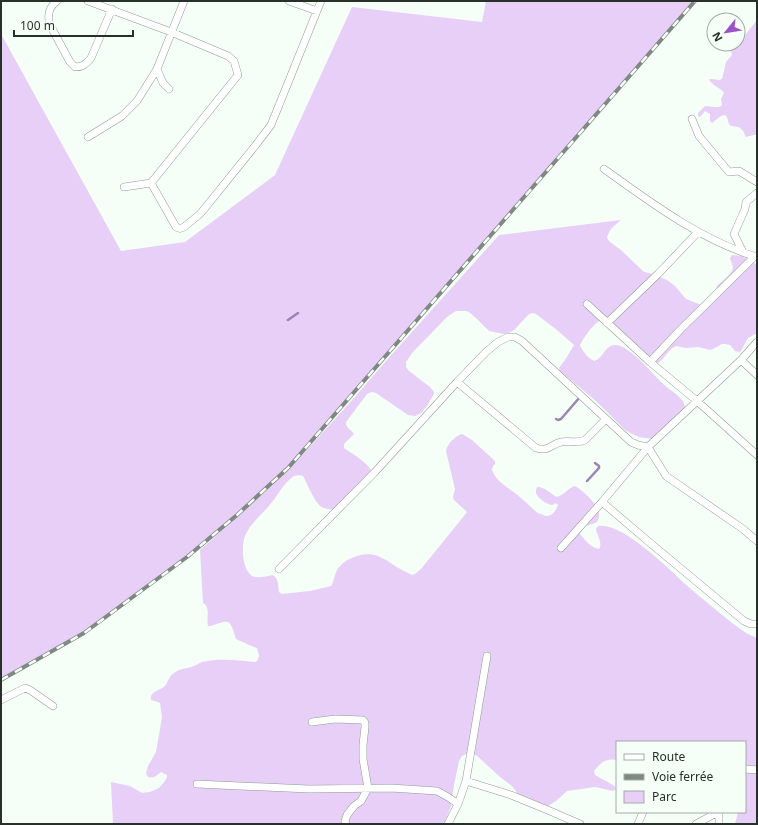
<svg xmlns="http://www.w3.org/2000/svg" width="758" height="825" font-family="'Noto Sans',sans-serif">
	<style>
		.green { fill: #e7cff7 }
		.lines { fill: none; stroke-linecap: round; stroke-linejoin: round }
		.stream { stroke: #9e83b1; stroke-width: 2.5 }
		.street-casing { stroke: #8a9f90; stroke-width: 8 }
		.street { stroke: #fff; stroke-width: 7 }
		.rail-casing { stroke: #808882; stroke-width: 4 }
		.rail { stroke: #f5fef7; stroke-width: 2.5; stroke-dasharray: 8; stroke-linecap: butt }
	</style>
	<rect width="100%" height="100%" fill="#f5fef7"/>
	<path class="green" d="M486 1H695L288 468 237 515 187 557 84 633 1 680V34L121 251 185 242 275 175 352 7 482 22Z
		M757 20V134L746 137C744 133 743 129 738 127 737 127 733 126 731 126 727 123 729 118 725 115L721 116 712 123 710 121V114L705 111 700 117 698 116V113L705 106C711 106 719 109 722 105L721 99 724 93C721 88 717 88 713 84 711 83 710 81 709 79H712L719 80 722 79 726 62 732 55 730 46 734 44H738V42L742 39Z
		M621 220C615 225 609 229 607 238L610 242 621 250 644 272 653 274 667 280 675 286 686 299 704 306 715 294 717 286 729 275 732 271 733 267 730 258 732 255 742 256 753 263 757 264V333L748 338 741 351 739 352 735 351 730 345 725 344H722L713 349 710 350 699 347 686 348 676 346C667 350 664 361 656 364L624 337 615 335 613 333 604 322 601 320C593 324 584 337 580 345 583 352 588 358 594 361 603 359 605 345 615 345 620 345 625 348 629 351 641 359 650 371 661 382 667 388 676 393 682 400 684 403 685 405 685 409L653 439 639 437 630 433 624 429 597 402 560 371 559 368 565 360 574 345 557 330 536 314 533 313 529 314 514 330 509 333 504 334 489 331 476 318 469 312 466 311H456L447 317 412 353 406 362V367L409 371 430 387 434 392V394L427 406 421 413 415 416 408 415 376 393 372 392 367 394 346 422C345 427 351 430 354 434L344 444V448C354 455 367 462 373 473L333 510C329 509 324 509 320 506 313 499 308 485 303 476 300 475 298 475 294 476 283 483 277 497 268 507 260 516 250 524 245 536 241 545 242 570 252 576 257 579 267 576 273 575 279 579 278 586 279 592L282 594 310 591 331 586C335 580 334 572 340 566 349 557 365 551 378 556 380 557 383 559 386 560 393 565 400 569 408 573 414 577 416 573 421 569L464 516 467 512 454 500 453 497 455 489 446 451C447 444 455 436 462 434L472 440 495 461V464L493 466 492 470C496 482 512 490 521 498 527 503 532 509 538 513 541 514 545 516 547 516 553 516 556 510 558 505L555 503C554 504 553 505 552 505 548 505 538 498 537 495 535 492 536 490 537 487 546 487 550 494 557 497 564 495 568 488 575 486 582 490 598 504 599 513 600 516 598 519 597 522 590 526 582 524 580 534 585 540 591 548 599 549 603 543 597 536 596 529L598 526C622 522 667 567 685 584 700 597 716 610 732 623L746 633 757 638V824H735L738 812H745V742H617V760C606 758 601 762 594 771L595 775 613 785 616 788V789L613 791 595 787 567 791 556 801 548 806 543 808 527 802 518 794 512 786 500 777 476 755 471 753H468L462 756 459 761 454 785 451 806 444 824H113L111 782 130 786 142 793 150 792 159 788 165 781 167 777V775L161 772C157 775 154 779 148 777L146 773 148 766 156 752 162 717 160 703 158 702 151 700C149 691 160 691 165 686 168 682 169 676 174 673 180 668 187 669 194 666 197 665 199 663 202 662 219 658 238 660 255 662L257 661 259 656 257 648 249 645 236 639C230 619 230 619 211 626H208C206 618 211 607 203 603L200 550 273 485 279 477 304 453 354 398 386 361 499 235Z"/>
	<g class="lines">
		<path class="stream" d="M288 320 298 313
			M556 419 558 420 561 419 580 397
			M587 481 599 468V466L595 463"/>
		<g class="street-casing">
			<path id="street" d="M57 1C49 7 47 16 50 25L70 62 75 67C83 67 86 64 91 58L112 9
				M88 1 171 32 228 56 234 61 238 75 151 183 124 187
				M289 1 317 11
				M157 69 163 83 169 89
				M692 119 699 136 723 165 729 172 739 171 757 182
				M88 137 122 116 137 101 157 69 184 1
				M604 169C650 202 702 241 757 257
				M151 183 176 227C179 229 181 229 184 227L200 214 205 208 255 146 271 125 321 1
				M743 252 734 234 745 209 746 202 757 193
				M755 256 680 330 650 362 697 401 757 455
				M587 304 650 362
				M607 323 658 274 698 232
				M741 360 757 375
				M457 382 536 448C549 452 551 444 561 442 569 440 577 444 585 440L606 419
				M602 502 649 542 744 621 751 624H757
				M561 548 602 502 648 447 741 360 757 342
				M279 569 375 472 457 382 486 352 498 342 508 337H515L522 341 631 442 638 445 648 447 666 476 743 529 757 541
				M1 700 25 688 30 690 53 706
				M312 722 335 719 363 720 365 723V727L363 745V759L368 788 361 801 354 806 347 815 345 821 346 824
				M745 769 757 770
				M466 781 511 795 550 811 580 824
				M197 784 309 789 391 788 437 791 448 797 458 804
				M448 824 458 804 466 781 487 656
				M638 824 643 812
				M696 824 718 812
				M719 824V812"/>
		</g>
		<use href="#street" class="street"/>
		<g class="rail-casing">
			<path id="rail" d="M1 680 84 633 187 557 237 515 288 468 695 1"/>
		</g>
		<use href="#rail" class="rail"/>
	</g>
	<rect width="758" height="825" fill="none" stroke="#28302a" stroke-width="4"/>
	<rect x="616" y="741" width="130" height="72" fill="#f5fef7" stroke="#a3aca5"/>
	<rect x="624" y="754" width="20" height="6" fill="#ffffff" stroke="#a3aca5"/>
	<text x="652" y="761" font-size="12" fill="#28302a">Route</text>
	<rect x="624" y="774" width="20" height="6" fill="#808882" stroke="#a3aca5"/>
	<text x="652" y="781" font-size="12" fill="#28302a">Voie ferrée</text>
	<rect x="624" y="791" width="20" height="12" fill="#e7cff7" stroke="#a3aca5"/>
	<text x="652" y="801" font-size="12" fill="#28302a">Parc</text>
	<g transform="translate(726 32) rotate(240)"><circle r="19" fill="#f5fef7" stroke="#a3aca5"/>
	<path d="M0-3L7 15L0 10L-7 15Z" fill="#9b52c5"/>
	<text y="-6" font-size="11" font-weight="bold" text-anchor="middle" fill="#28302a">N</text>
	</g>
	<path d="M14 30v6h119v-6" fill="none" stroke="#28302a" stroke-width="2"/>
	<text x="20" y="30" font-size="12" fill="#28302a" stroke="#f5fef7" stroke-width="3" paint-order="stroke">100 m</text>
</svg>
